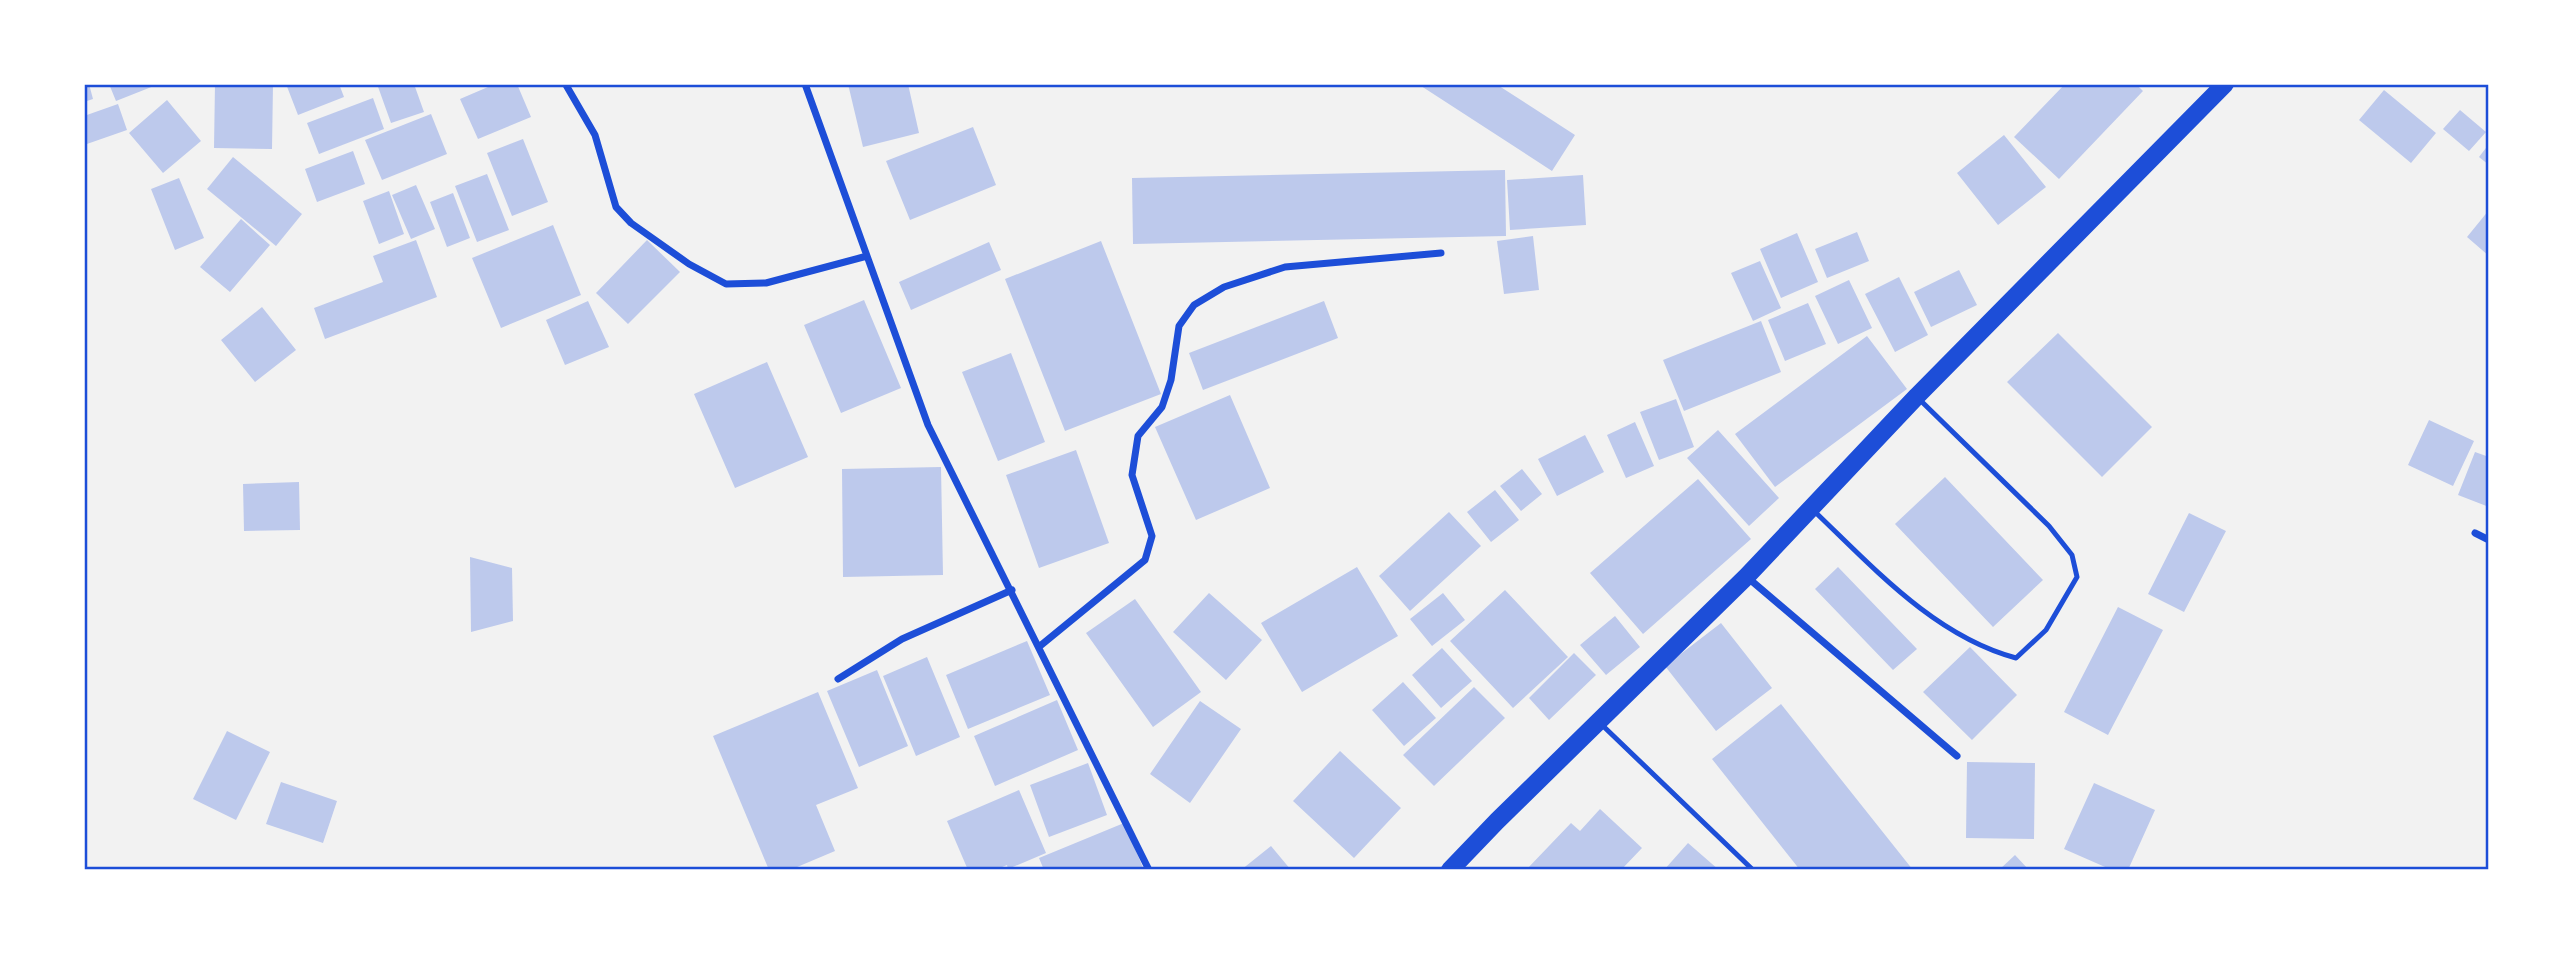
<svg xmlns="http://www.w3.org/2000/svg" width="2573" height="954" font-family="'Work Sans',sans-serif">
	<style>
		.building { fill: #bdc9ec }
		.lines { fill: none; stroke-linecap: round; stroke-linejoin: round }
		.service { stroke: #1d4ed8; stroke-width: 5 }
		.minor { stroke: #1d4ed8; stroke-width: 7 }
		.primary { stroke: #1d4ed8; stroke-width: 18 }
		.neatline { fill: none; stroke: #1d4ed8; stroke-width: 2.5 }
	</style>
	<rect width="100%" height="100%" fill="#f2f2f2"/>
	<path class="building" d="M84 84H89L93 99 84 102Z
		M109 84H159L116 101Z
		M215 84H273L272 149 214 148Z
		M286 84H339L344 97 298 115Z
		M377 84H414L424 112 391 123Z
		M495 84H517L531 117 478 139 460 99Z
		M848 84H908L919 133 863 147Z
		M1418 84H1496L1575 135 1552 171Z
		M2065 84H2136L2143 91 2059 179 2014 137Z
		M2384 90 2436 133 2411 163 2359 120Z
		M373 98 384 129 319 154 307 123Z
		M167 100 201 141 163 173 129 133Z
		M118 104 127 130 84 145V116Z
		M2460 110 2486 132 2469 151 2443 129Z
		M431 114 447 154 382 180 365 140Z
		M973 127 996 185 910 220 886 161Z
		M2004 135 2046 187 1998 225 1957 173Z
		M523 139 548 202 512 216 487 153Z
		M2489 144V165L2479 157Z
		M353 151 365 184 317 202 305 169Z
		M233 157 302 214 276 246 207 189Z
		M1505 170 1506 236 1133 244 1132 178Z
		M487 174 509 230 477 242 455 186Z
		M1583 175 1586 225 1510 230 1507 180Z
		M179 178 204 238 175 250 151 189Z
		M416 185 435 229 411 239 392 195Z
		M389 191 404 234 379 244 363 201Z
		M453 193 470 238 447 247 430 202Z
		M2489 210V256L2467 237Z
		M241 219 270 245 230 292 200 267Z
		M553 225 581 295 501 328 472 258Z
		M1857 232 1869 261 1827 278 1815 249Z
		M1797 233 1818 282 1781 298 1760 249Z
		M1533 236 1539 290 1504 294 1497 241Z
		M416 240 437 297 325 339 314 308 383 282 373 256Z
		M647 240 680 272 628 324 596 293Z
		M1101 241 1161 394 1065 431 1005 279Z
		M989 242 1001 270 911 310 899 282Z
		M1760 261 1781 308 1753 321 1731 273Z
		M1959 270 1977 305 1931 327 1914 292Z
		M1899 277 1928 335 1895 352 1865 294Z
		M1849 280 1872 328 1838 344 1815 296Z
		M864 300 901 388 841 413 804 325Z
		M588 301 609 347 565 365 546 320Z
		M1324 301 1338 338 1203 390 1189 353Z
		M1808 303 1826 344 1785 361 1768 320Z
		M262 307 296 350 255 382 221 340Z
		M1761 321 1781 372 1684 411 1663 360Z
		M2058 333 2152 427 2102 477 2007 382Z
		M1867 336 1907 389 1775 487 1735 434Z
		M1011 353 1045 442 998 461 962 372Z
		M767 362 808 457 735 488 694 394Z
		M1230 395 1270 488 1196 520 1155 427Z
		M1676 399 1694 447 1659 460 1640 412Z
		M2429 420 2474 441 2453 486 2408 465Z
		M1635 422 1654 466 1626 478 1607 435Z
		M1718 430 1779 498 1749 526 1687 458Z
		M1585 435 1604 472 1557 496 1538 459Z
		M1076 450 1109 543 1039 568 1006 475Z
		M2475 452 2489 457V507L2458 495Z
		M941 467 943 575 843 577 842 469Z
		M1522 469 1542 494 1521 511 1500 486Z
		M1945 477 2043 580 1993 627 1895 524Z
		M1698 479 1751 539 1643 634 1590 573Z
		M299 482 300 530 244 531 243 484Z
		M1495 490 1519 520 1491 542 1467 512Z
		M1449 512 1481 546 1410 611 1379 576Z
		M2189 513 2226 531 2184 612 2148 594Z
		M470 557 512 568 513 621 471 632Z
		M1357 567 1398 636 1302 692 1261 623Z
		M1838 567 1917 649 1893 670 1815 589Z
		M1505 590 1568 657 1513 708 1450 641Z
		M1209 593 1262 640 1226 680 1173 632Z
		M1443 593 1465 620 1432 646 1410 619Z
		M1135 599 1201 692 1153 727 1086 633Z
		M2118 607 2163 630 2108 735 2064 712Z
		M1615 616 1640 647 1606 675 1580 645Z
		M1721 623 1772 688 1716 731 1665 666Z
		M1027 641 1050 695 968 729 946 675Z
		M1970 647 2017 695 1972 740 1923 692Z
		M1442 648 1472 681 1441 708 1412 675Z
		M1574 653 1596 675 1549 720 1529 698Z
		M927 657 960 737 916 756 883 676Z
		M877 670 908 746 859 767 827 691Z
		M1403 682 1436 718 1404 746 1372 710Z
		M1474 687 1505 718 1434 786 1403 755Z
		M818 692 858 788 816 805 835 851 790 870H769L713 736Z
		M1057 700 1078 750 995 786 974 736Z
		M1200 701 1241 729 1190 803 1150 774Z
		M1781 704 1913 870H1800L1712 759Z
		M227 731 270 752 236 820 193 799Z
		M1340 751 1401 808 1354 858 1293 801Z
		M1967 762 2035 763 2034 839 1966 838Z
		M1088 763 1107 815 1049 837 1030 785Z
		M281 782 337 801 323 843 266 824Z
		M2094 783 2155 810 2128 870H2112L2064 849Z
		M1019 790 1046 853 1008 869 1007 865 995 870H968L947 821Z
		M1600 809 1642 848 1621 870H1526L1571 823 1580 831Z
		M1124 823 1144 870H1044L1039 858Z
		M1688 843 1719 870H1664Z
		M1271 846 1291 870H1241Z
		M2015 855 2029 870H1999Z"/>
	<g class="lines">
		<path class="service" d="M1813 510C1873 567 1934 636 2016 658L2046 630 2077 577 2072 555 2049 526 1919 399
			M1601 724 1753 870"/>
		<path class="minor" d="M805 84 928 425 1149 870
			M566 85 595 135 616 207 631 223 689 264 726 284 766 283 867 256
			M2475 533 2489 540
			M1747 577 1957 756
			M1040 646 1145 560 1152 536 1132 475 1138 436 1162 407 1171 380 1179 326 1194 305 1224 287 1285 267 1441 253
			M838 679 902 639 1012 590"/>
		<path class="primary" d="M1450 870 1497 821 1747 576 1917 396 2225 84"/>
	</g>
	<rect width="2573" height="954" fill="none" stroke="#ffffff" stroke-width="172"/>
	<rect x="86" y="86" width="2401" height="782" class="neatline"/>
</svg>
